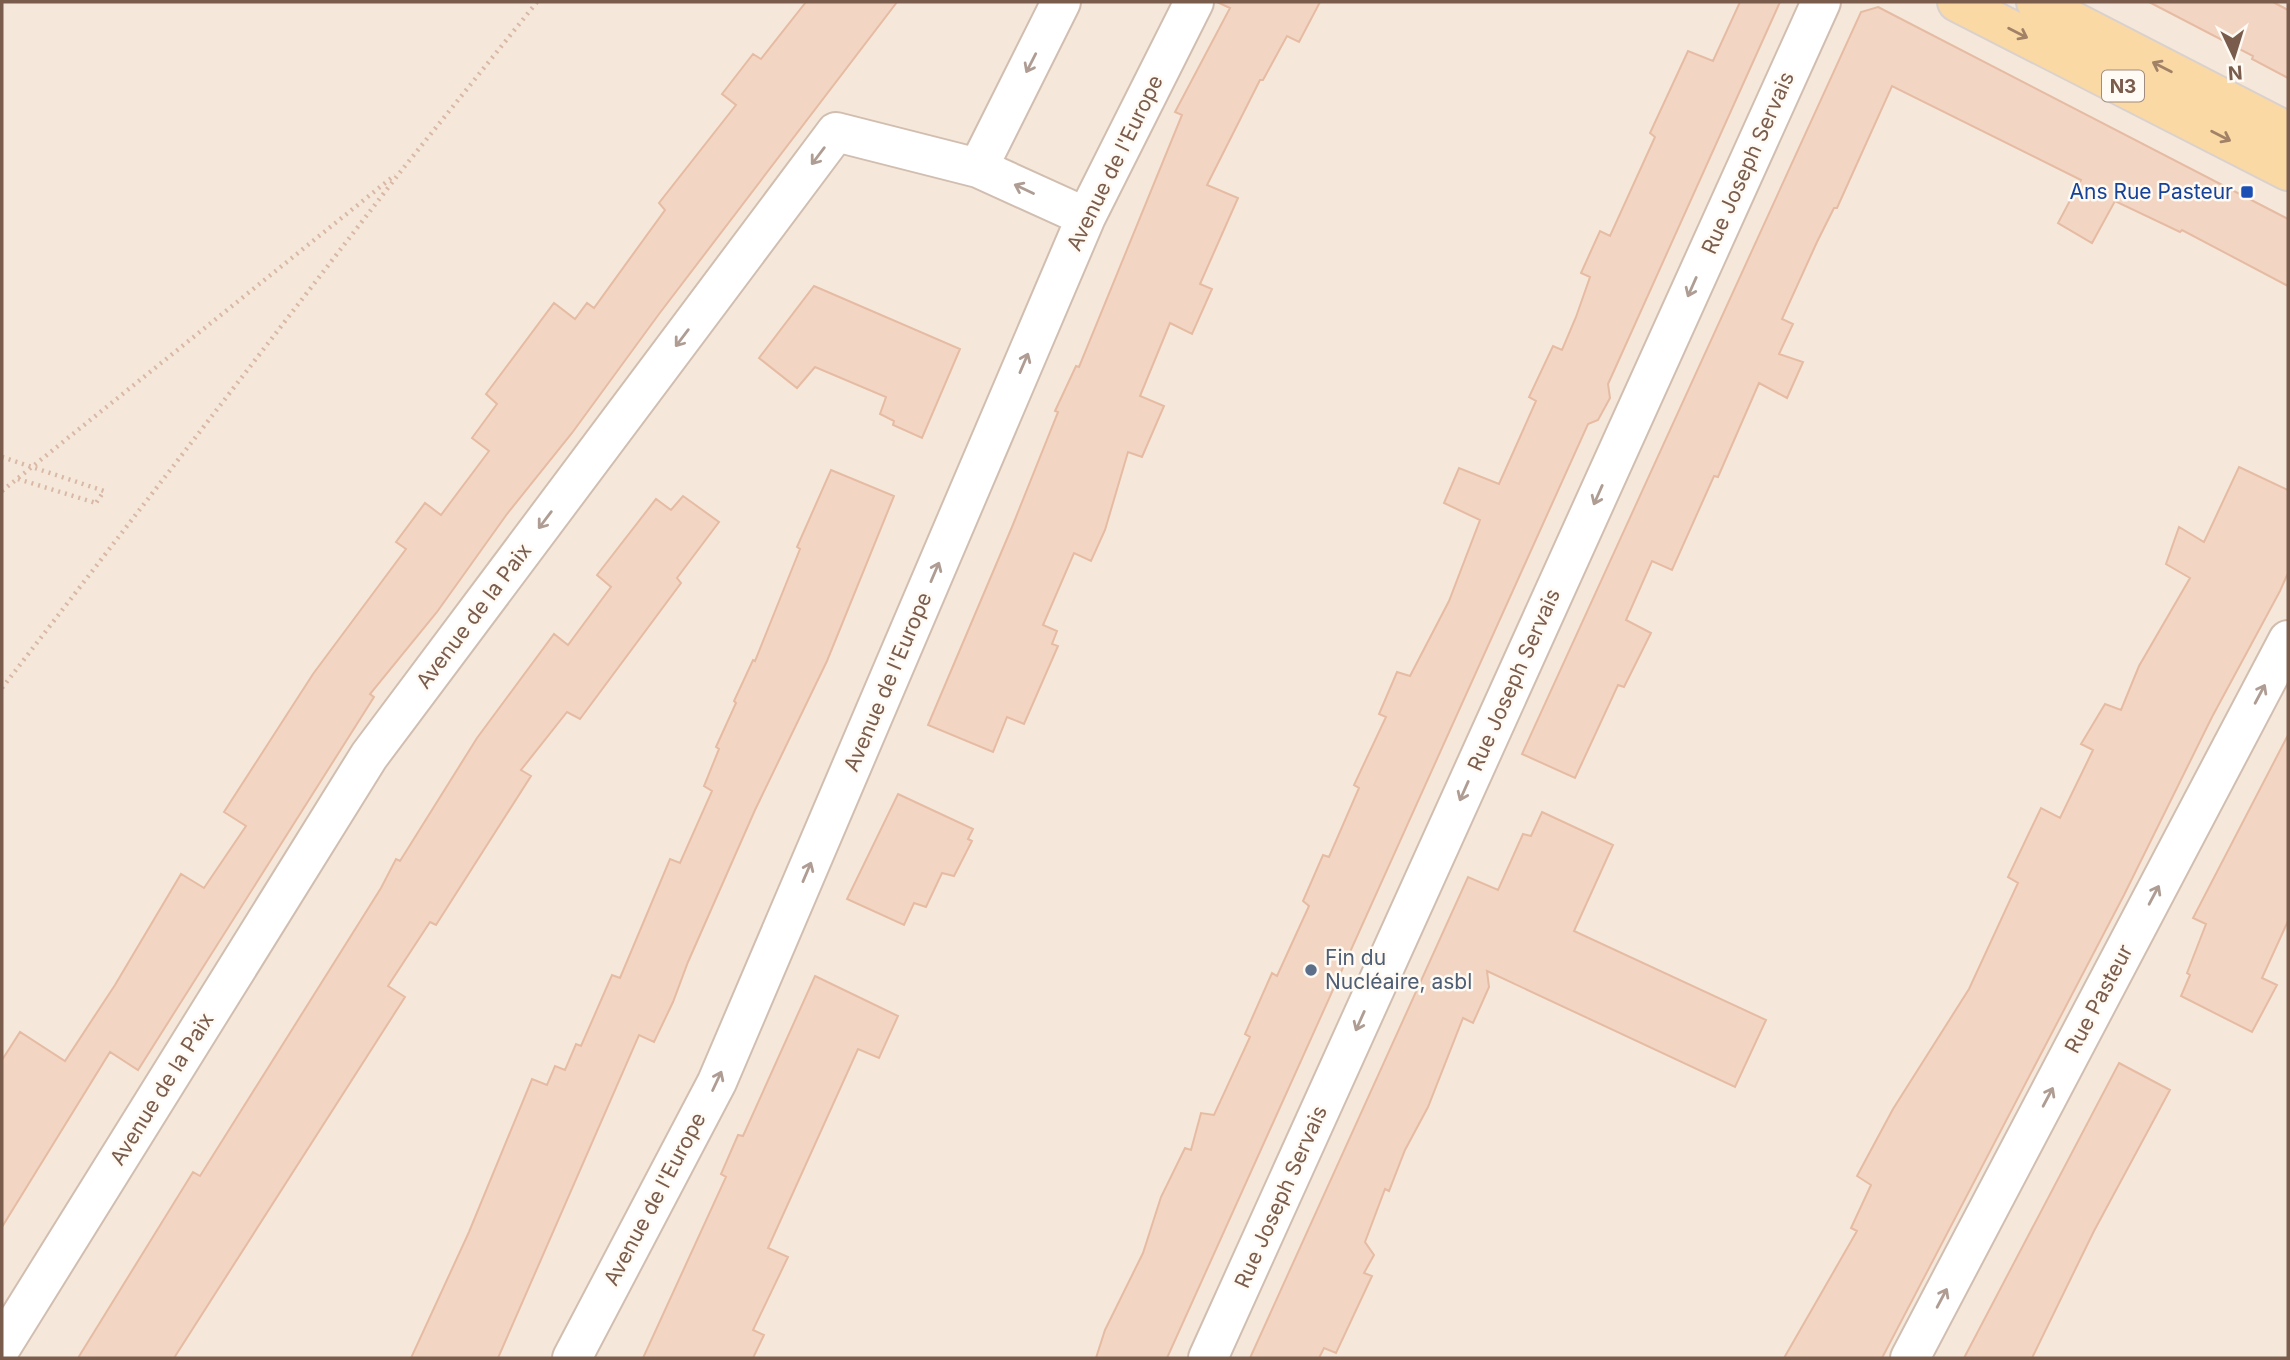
<svg xmlns="http://www.w3.org/2000/svg" width="2290" height="1360" font-family="Inter,sans-serif">
	<style>
		.residential { fill: #f5e8da }
		.building { fill: #f3d5c3; stroke: #e6bba3; stroke-width: 2 }
		.lines { fill: none; stroke-linecap: round; stroke-linejoin: round }
		.street-casing { stroke: #d1beb0; stroke-width: 42 }
		.primary-casing { stroke: #dad1cd; stroke-width: 42 }
		.path { stroke: #d9b8a5; stroke-width: 4.5; stroke-dasharray: 2 5; stroke-linecap: butt }
		.street { stroke: #fff; stroke-width: 38 }
		.primary { stroke: #fbd9a5; stroke-width: 38 }
		.path-bridge { stroke: #d9b8a5; stroke-width: 4.5; stroke-dasharray: 2 5; stroke-linecap: butt }
		.oneway { stroke: #a18267 }
		.oneway2 { stroke: #af9d94 }
		.transit-dot { fill: #1a4fb4; stroke: #fffaf3; stroke-width: 2.5 }
		.service-dot { fill: #5c6f8a; stroke: #fffaf3; stroke-width: 2.5 }
		.labels { text-anchor: middle; stroke-width: 5; stroke-linejoin: round; paint-order: stroke }
		.shield { fill: #fffaf3; stroke: #a28b7f; stroke-width: 2 }
		.shield-label { font-size: 19px; font-weight: bold; fill: #7a5c4d }
		.street-label { font-size: 21px; fill: #7a5c4d; stroke: #fffaf3 }
		.transit-label { font-size: 21px; fill: #164399; stroke: #fffaf3; text-anchor: end }
		.service-label { font-size: 21px; fill: #4e5e75; stroke: #fffaf3; text-anchor: start }
	</style>
	<rect width="100%" height="100%" fill="#fdf6ec"/>
	<path class="residential" d="M2 2H2288V1358H2Z"/>
	<path class="building" d="M806 2H897L659 314 572 433 507 514 437 612 370 694 374 697 138 1070 110 1052 2 1227V1060L20 1032 65 1061 115 985 181 874 204 888 246 826 224 812 313 674 406 549 396 542 425 503 441 515 489 451 472 438 497 404 486 394 554 303 575 319 587 303 594 308 665 210 659 203 736 105 722 94 753 54 761 59Z
		M1217 2H1320L1299 42 1287 36 1263 80H1260L1207 185 1238 198 1200 284 1212 289 1192 334 1170 323 1140 396 1164 406 1142 457 1128 452 1105 530 1091 561 1074 553 1043 625 1057 631 1052 644 1058 646 1024 724 1007 717 993 752 928 725 1012 527 1058 412 1055 411 1076 366 1079 367 1182 115 1175 112 1230 8Z
		M1740 2H1780L1613 373 1608 384 1610 398 1598 420 1588 424 1167 1358H1096L1105 1330 1143 1253 1161 1197 1185 1148 1191 1150 1201 1113 1214 1115 1250 1037 1245 1034 1272 973 1277 976 1309 906 1303 901 1323 855 1329 857 1359 788 1354 785 1386 717 1379 714 1397 672 1410 676 1449 601 1480 520 1444 503 1459 468 1499 484 1536 401 1529 397 1553 346 1562 350 1576 317 1590 277 1581 273 1600 231 1610 236 1655 137 1650 133 1688 51 1713 61Z
		M2149 2H2273L2288 10V78L2252 59 2253 56Z
		M1878 7 2288 219V286L2182 230 2180 232 2115 201 2092 243 2058 223 2081 180 1892 86 1837 208H1834L1817 242 1782 319 1793 324 1779 354 1803 362 1787 398 1759 383 1718 477 1714 476 1672 570 1652 561 1626 620 1651 633 1624 687 1618 685 1575 778 1522 754 1861 12Z
		M814 286 960 349 922 438 893 425 894 421 880 414 886 397 815 367 797 388 759 358Z
		M2239 467 2288 490V573L2280 591 2212 717 2124 895 1882 1358H1784L1857 1231 1851 1228 1871 1185 1857 1176 1893 1109 1969 989 2018 883 2008 877 2041 808 2060 818 2093 750 2081 744 2105 704 2121 710 2139 666 2190 578 2166 564 2179 527 2204 542Z
		M831 470 894 496 827 661 755 810 688 962 673 1002 654 1042 639 1035 498 1358H411L469 1232 532 1079 547 1085 555 1066 565 1070 576 1044 581 1046 612 975 620 978 670 859 680 863 712 791 704 786 719 749 716 747 736 703 734 701 753 660 755 661 800 549 797 547Z
		M683 496 719 522 677 578 681 583 580 719 567 712 521 770 531 776 436 925 430 922 388 986 405 997 174 1358H78L193 1172 200 1176 381 888 396 859 400 861 477 738 554 634 568 645 611 587 597 575 656 499 671 510Z
		M2288 735V921L2262 978 2277 985 2252 1032 2181 996 2190 975 2187 973 2206 924 2193 918Z
		M898 794 973 829 968 839 972 841 954 876 942 873 926 907 914 903 904 925 847 899Z
		M1542 812 1613 845 1574 931 1766 1020 1735 1087 1487 971 1489 987 1473 1023 1463 1018 1428 1107 1405 1150 1389 1191 1385 1189 1365 1242 1374 1255 1364 1273 1372 1276 1336 1353 1324 1348 1319 1358H1250L1468 877 1498 890 1523 834 1531 836Z
		M815 976 898 1016 879 1058 858 1049 768 1248 788 1257 753 1330 764 1335 753 1358H643L726 1177 721 1174 738 1135 743 1136Z
		M2119 1063 2170 1090 2094 1231 2032 1358H1964Z"/>
	<g class="lines">
		<g class="street-casing">
			<path id="street" d="M978 168 1061 2
				M2 1346 369 756 836 132 978 168 1086 217
				M572 1358 717 1082 1086 217 1194 2
				M1208 1358 1821 2
				M1910 1358 2288 640"/>
		</g>
		<g class="primary-casing">
			<path id="primary" d="M1957 2 2288 171
				M2036 2 2288 132"/>
		</g>
		<path class="path" d="M18 479 96 503
			M2 491 395 175
			M2 688 401 171 537 2"/>
		<use href="#street" class="street"/>
		<use href="#primary" class="primary"/>
		<path class="path-bridge" d="M2 457 104 491 96 503"/>
	</g>
	<defs><path id="oneway-shaft" d="M-6 0H5M1.5-3L5.5 0L1.5 3" fill="none" stroke-width="1.6" stroke-linecap="round" stroke-linejoin="round" transform="scale(1.75)"/></defs>
	<g class="oneway">
		<use href="#oneway-shaft" transform="translate(2018 33) rotate(27)"/>
		<use href="#oneway-shaft" transform="translate(2162 67) rotate(-153)"/>
		<use href="#oneway-shaft" transform="translate(2221 136) rotate(27)"/>
	</g>
	<g class="oneway2">
		<use href="#oneway-shaft" transform="translate(1031 63) rotate(117)"/>
		<use href="#oneway-shaft" transform="translate(818 156) rotate(127)"/>
		<use href="#oneway-shaft" transform="translate(1024 189) rotate(-155)"/>
		<use href="#oneway-shaft" transform="translate(1692 287) rotate(114)"/>
		<use href="#oneway-shaft" transform="translate(682 338) rotate(127)"/>
		<use href="#oneway-shaft" transform="translate(1024 363) rotate(-67)"/>
		<use href="#oneway-shaft" transform="translate(1598 495) rotate(114)"/>
		<use href="#oneway-shaft" transform="translate(545 520) rotate(127)"/>
		<use href="#oneway-shaft" transform="translate(935 572) rotate(-67)"/>
		<use href="#oneway-shaft" transform="translate(2260 694) rotate(-62)"/>
		<use href="#oneway-shaft" transform="translate(1464 791) rotate(114)"/>
		<use href="#oneway-shaft" transform="translate(807 872) rotate(-67)"/>
		<use href="#oneway-shaft" transform="translate(2154 895) rotate(-62)"/>
		<use href="#oneway-shaft" transform="translate(1360 1021) rotate(114)"/>
		<use href="#oneway-shaft" transform="translate(717 1081) rotate(-65)"/>
		<use href="#oneway-shaft" transform="translate(2048 1097) rotate(-62)"/>
		<use href="#oneway-shaft" transform="translate(1942 1298) rotate(-62)"/>
	</g>
	<rect class="transit-dot" x="2240" y="185" width="14" height="14" rx="3.5"/>
	<circle class="service-dot" cx="1311" cy="970" r="7"/>
	<g class="labels">
		<rect class="shield" x="2102" y="70.5" width="42" height="31" rx="5"/>
		<g class="shield-label">
			<text x="2123" y="93">N3</text>
		</g>
		<g class="street-label">
			<text transform="translate(1115 163) rotate(-64)" y="7">Avenue de l'Europe</text>
			<text transform="translate(1748 163) rotate(-66)" y="7">Rue Joseph Servais</text>
			<text transform="translate(474 616) rotate(-53)" y="7">Avenue de la Paix</text>
			<text transform="translate(1514 680) rotate(-66)" y="7">Rue Joseph Servais</text>
			<text transform="translate(888 682) rotate(-67)" y="7">Avenue de l'Europe</text>
			<text transform="translate(2099 999) rotate(-62)" y="7">Rue Pasteur</text>
			<text transform="translate(162 1089) rotate(-58)" y="7">Avenue de la Paix</text>
			<text transform="translate(1281 1197) rotate(-66)" y="7">Rue Joseph Servais</text>
			<text transform="translate(655 1199) rotate(-62)" y="7">Avenue de l'Europe</text>
		</g>
		<g class="transit-label">
			<text x="2233" y="199">Ans Rue Pasteur</text>
		</g>
		<g class="service-label">
			<text x="1325" y="965">Fin du<tspan x="1325" dy="24">Nucléaire, asbl</tspan></text>
		</g>
	</g>
	<rect width="2290" height="1360" fill="none" stroke="#7a5c4d" stroke-width="7"/>
	<g transform="translate(2234 56) rotate(176)" stroke="#fffaf3" stroke-width="5" paint-order="stroke">
	<path d="M0-5L12 26L0 18L-12 26Z" fill="#7a5c4d"/>
	<text y="-10" font-size="19" font-weight="bold" text-anchor="middle" fill="#7a5c4d">N</text>
	</g>
</svg>
